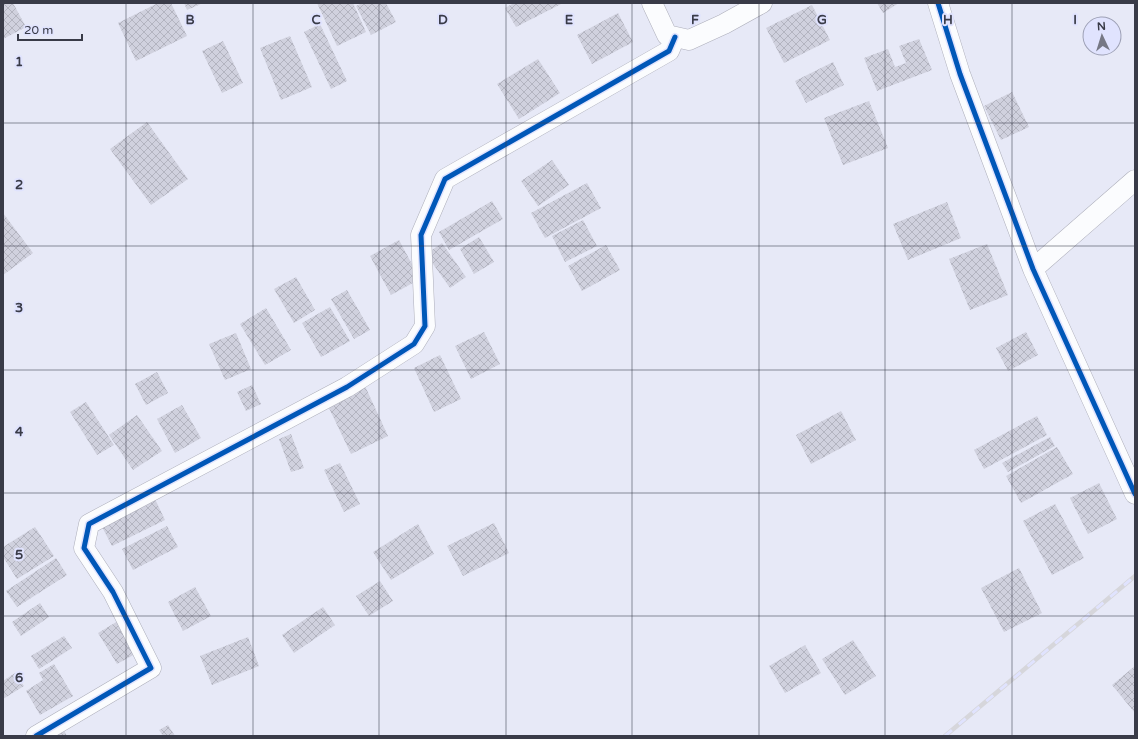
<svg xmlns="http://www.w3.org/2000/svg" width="1138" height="739" font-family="'Varela Round',sans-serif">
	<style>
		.building { fill: url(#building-cross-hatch) }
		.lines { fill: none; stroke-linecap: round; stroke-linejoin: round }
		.street-casing { stroke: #adaeba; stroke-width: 21 }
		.street { stroke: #fbfcfe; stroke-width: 20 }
		.rail-casing { stroke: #d6d6db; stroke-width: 4.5 }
		.rail { stroke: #e0e3fe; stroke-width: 3; stroke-dasharray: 9; stroke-linecap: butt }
		.cycleway-casing { stroke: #e0e3fe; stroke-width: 8 }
		.cycleway { stroke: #0057b8; stroke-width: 5 }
		.grid { fill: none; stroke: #393b48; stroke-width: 1; stroke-opacity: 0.55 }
		.grid-label { font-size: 13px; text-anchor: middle; font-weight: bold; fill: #393b48; stroke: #e0e3fe; stroke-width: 4; stroke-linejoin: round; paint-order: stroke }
	</style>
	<defs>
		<pattern id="building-cross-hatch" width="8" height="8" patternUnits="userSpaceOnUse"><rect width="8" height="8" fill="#d0d1de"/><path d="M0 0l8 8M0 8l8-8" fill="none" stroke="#b3b4c0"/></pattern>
	</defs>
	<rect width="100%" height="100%" fill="#e7e9f7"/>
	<path class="building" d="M3 3H13L26 27 3 39Z
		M158 3H171L187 36 136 61 118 23Z
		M184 3H203L187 10Z
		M317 3H353L366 32 337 46Z
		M362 3H386L396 22 371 35 356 6Z
		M514 3H563L516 27 505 8Z
		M877 3H899L883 13Z
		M812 5 830 40 784 63 766 28Z
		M618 13 633 42 592 64 577 35Z
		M320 24 347 81 331 89 304 32Z
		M290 36 312 87 281 100 260 48Z
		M919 39 932 70 877 91 864 58 888 49 895 67 906 63 899 46Z
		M223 41 243 83 222 93 202 51Z
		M538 59 560 93 519 119 497 84Z
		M833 62 844 85 806 103 795 81Z
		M1012 92 1029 127 1001 140 984 106Z
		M869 101 888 148 843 165 824 118Z
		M147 122 188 179 151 205 110 149Z
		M552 160 569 185 538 206 521 181Z
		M587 183 601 208 545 238 531 213Z
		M492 201 503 219 449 250 439 232Z
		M947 202 961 238 908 260 893 224Z
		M3 213 33 253 3 275Z
		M583 220 597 246 565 262 552 236Z
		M479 237 494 262 474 274 460 249Z
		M399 240 420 279 391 295 370 256Z
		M442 243 466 277 450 288 426 254Z
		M987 244 1008 295 970 310 949 259Z
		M606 245 620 270 582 291 568 266Z
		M296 277 315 310 294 323 274 289Z
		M347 290 370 330 354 339 331 299Z
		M330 307 350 341 321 357 302 323Z
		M266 308 291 350 265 365 240 324Z
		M484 332 500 364 471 379 455 346Z
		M1026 332 1038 355 1008 371 996 348Z
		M236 333 251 369 225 380 209 344Z
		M440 355 461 399 434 412 414 368Z
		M157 372 168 393 146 405 135 384Z
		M252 385 261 404 246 411 237 392Z
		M365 386 388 436 351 454 327 404Z
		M86 402 114 445 97 455 70 412Z
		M182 405 201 438 175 453 157 419Z
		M841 411 856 440 811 464 796 435Z
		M137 415 162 451 133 470 109 435Z
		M1037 416 1047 435 984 469 974 450Z
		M291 434 304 468 291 472 279 439Z
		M1050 437 1055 446 1008 472 1002 463Z
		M1057 447 1073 474 1021 503 1006 476Z
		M340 463 360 504 344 512 324 470Z
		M1099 483 1117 519 1088 534 1070 498Z
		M155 499 165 520 112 546 101 525Z
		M1055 504 1084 558 1052 575 1023 521Z
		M494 523 509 553 463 576 447 546Z
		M418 524 434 554 391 580 373 552Z
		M167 526 178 547 133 570 122 549Z
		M35 527 54 556 17 579 3 557V547Z
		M56 558 67 575 17 607 6 591Z
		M1019 568 1042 613 1004 632 981 588Z
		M380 581 393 601 369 616 356 596Z
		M195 587 211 616 183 631 168 602Z
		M40 603 49 617 21 636 12 622Z
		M323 607 335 625 294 653 282 635Z
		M118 621 137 653 117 664 98 633Z
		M64 636 72 648 39 669 31 656Z
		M248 637 259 666 212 685 200 656Z
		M853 640 876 676 845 695 822 659Z
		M805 645 821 673 785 693 769 666Z
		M54 664 73 696 40 715 26 691 43 680 39 673Z
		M1135 666V713L1112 685Z
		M15 673 24 686 3 699V681Z
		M168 725 175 736H163L159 730Z
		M64 730 67 736H53Z"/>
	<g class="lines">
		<g class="street-casing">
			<path id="street" d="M652 3 667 35 689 40 724 24 762 3
				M938 3 960 74 1033 269 1135 494
				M1033 269 1135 180
				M36 736 151 668 113 592 84 548 89 524 347 387 414 344 425 326 421 235 445 179 669 51 675 37"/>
		</g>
		<use href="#street" class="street"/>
		<g class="rail-casing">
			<path id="rail" d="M945 736 1135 576"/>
		</g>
		<use href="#rail" class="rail"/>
		<g class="cycleway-casing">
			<path id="cycleway" d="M938 3 960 74 1033 269 1135 494
				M36 736 151 668 113 592 84 548 89 524 347 387 414 344 425 326 421 235 445 179 669 51 675 37"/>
		</g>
		<use href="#cycleway" class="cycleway"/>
	</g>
	<path class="grid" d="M126 3V736M253 3V736M379 3V736M506 3V736M632 3V736M759 3V736M885 3V736M1012 3V736M3 123H1135M3 246H1135M3 370H1135M3 493H1135M3 616H1135"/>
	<g class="grid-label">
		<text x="190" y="24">B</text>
		<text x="316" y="24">C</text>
		<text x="443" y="24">D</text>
		<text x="569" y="24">E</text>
		<text x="695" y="24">F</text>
		<text x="822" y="24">G</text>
		<text x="948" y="24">H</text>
		<text x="1075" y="24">I</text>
		<text x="19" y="66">1</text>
		<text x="19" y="189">2</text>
		<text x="19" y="312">3</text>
		<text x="19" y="436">4</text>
		<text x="19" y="559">5</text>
		<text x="19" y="682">6</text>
	</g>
	<rect width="1138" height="739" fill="none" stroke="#393b48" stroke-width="8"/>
	<g transform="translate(1102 36) rotate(356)"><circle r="19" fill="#e0e3fe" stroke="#9da0b5"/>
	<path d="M0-3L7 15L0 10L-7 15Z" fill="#767885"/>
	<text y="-6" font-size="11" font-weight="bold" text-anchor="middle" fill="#393b48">N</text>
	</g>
	<path d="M18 34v6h64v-6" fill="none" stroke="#393b48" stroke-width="2"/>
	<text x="24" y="34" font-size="12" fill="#393b48" stroke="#e0e3fe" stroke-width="3" paint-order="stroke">20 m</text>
</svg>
